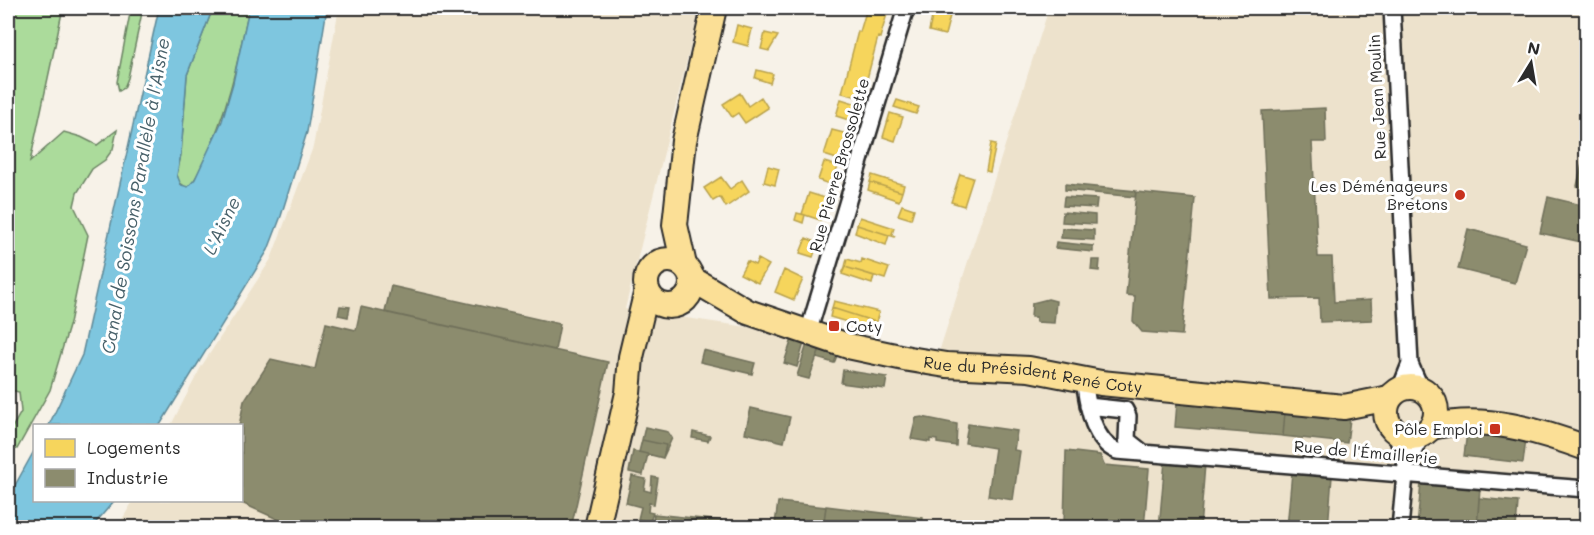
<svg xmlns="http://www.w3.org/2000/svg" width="1594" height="535" font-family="Mali,sans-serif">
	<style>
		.built { fill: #ede2cc }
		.green { fill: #abdb9b; stroke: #6b8363; stroke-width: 1.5 }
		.water { fill: #7ec6df; stroke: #5d8897; stroke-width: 1.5 }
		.homes { fill: #f6d55c; stroke: #b9a24d; stroke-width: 1.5 }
		.industry { fill: #8c8c6e; stroke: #6f6f5a; stroke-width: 1.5 }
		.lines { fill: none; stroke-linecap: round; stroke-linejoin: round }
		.street-casing { stroke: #2b2b2b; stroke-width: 20 }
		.primary-casing { stroke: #2b2b2b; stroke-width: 28 }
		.street { stroke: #fff; stroke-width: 15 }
		.primary { stroke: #fbdf96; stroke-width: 24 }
		.poi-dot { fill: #c8321e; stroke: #fff; stroke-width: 2 }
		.labels { text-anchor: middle; stroke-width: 6; stroke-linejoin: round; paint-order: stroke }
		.street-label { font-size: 16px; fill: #2b2b2b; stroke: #fff }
		.poi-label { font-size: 16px; fill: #2b2b2b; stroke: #fff; text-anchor: end }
		.water-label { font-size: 18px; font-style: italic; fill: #48616a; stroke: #fff }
	</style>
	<rect width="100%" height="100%" fill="#f7f2e8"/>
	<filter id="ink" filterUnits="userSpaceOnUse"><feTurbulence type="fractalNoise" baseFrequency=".0167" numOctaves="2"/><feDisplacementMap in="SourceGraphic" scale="12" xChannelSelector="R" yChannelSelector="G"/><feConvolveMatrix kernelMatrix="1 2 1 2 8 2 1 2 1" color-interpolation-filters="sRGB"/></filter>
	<g filter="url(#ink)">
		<path class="built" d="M339 8H700L625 309 938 355 1049 8H1586V527L117 528 133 501 242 500V426L171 425 201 367 271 259 313 147Z"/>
		<path class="green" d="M8 8H63L30 162 64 132 81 137 97 145 117 130 113 149 105 160 92 169 77 193 74 206 88 235 70 323 50 390 17 449 10 450 8 447 9 433 21 412 19 392 10 390 8 393Z
			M131 8H143L128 78 124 88 119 91 117 82Z
			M213 8H249C238 61 228 111 204 161 199 170 196 182 187 188L179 182 177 175 181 154 187 75Z"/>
		<path class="water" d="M159 8H213L187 75 181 154 177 175 181 185 188 187 195 179 222 121 233 83 249 8H327L307 132 281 216 268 250 160 425H49L82 355Z
			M34 451V500L114 501 92 527H8V498Z"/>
		<path class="homes" d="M867 8 887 14 880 38 878 37 862 98 842 93 858 31 860 32Z
			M867 8H889L887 14Z
			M934 8H952L945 35 929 31Z
			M737 25 752 29 748 46 733 42Z
			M765 33 778 36 769 51 761 49Z
			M757 70 773 74 770 83 755 78Z
			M740 93 748 106 761 97 768 108 745 123 738 113 732 117 723 104Z
			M841 99 857 104 852 121 836 116Z
			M897 100 919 107 916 114 894 107Z
			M890 113 903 117 895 141 883 137Z
			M832 130 848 134 840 160 824 155Z
			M991 143 996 144 990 172 986 171Z
			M824 162 838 166 832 185 818 180Z
			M768 166 779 169 775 185 764 182Z
			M960 174 973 178 964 206 951 202Z
			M872 175 904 185 902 192 870 182Z
			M721 177 730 189 742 180 749 191 726 207 720 197 713 201 704 188Z
			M870 182 902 192 899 201 868 190Z
			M809 193 825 198 820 220 802 214Z
			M902 205 914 209 911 219 898 215Z
			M797 213 805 215 803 223 795 220Z
			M860 217 894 228 892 234 895 237 857 225Z
			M857 225 889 235 886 245 855 233Z
			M806 238 818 243 813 257 800 253Z
			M758 259 769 265 758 283 740 274 747 261 755 265Z
			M847 259 861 263 862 259 889 268 885 279 845 267Z
			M845 267 874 276 872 284 842 274Z
			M784 270 803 279 794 300 775 292Z
			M834 301 879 312 876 322 832 308Z
			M832 308 876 322 874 330 830 317Z"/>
		<path class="industry" d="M1325 108 1326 142H1312L1318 257H1332L1334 302 1371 300 1372 320 1320 322 1319 298 1271 299 1262 111Z
			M1586 146V189L1577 186Z
			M1065 184 1136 191 1135 197 1065 190Z
			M1136 192 1195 198 1182 335 1142 332 1133 321 1135 296 1126 295Z
			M1064 197 1097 199 1096 208 1063 206Z
			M1548 197 1586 206V243L1540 233Z
			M1063 212 1095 215V224L1062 222Z
			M1062 228 1094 230V240L1061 238Z
			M1468 229 1526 244 1515 283 1458 269Z
			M1056 242 1093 246V252L1055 248Z
			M1092 260H1100L1099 271 1091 270Z
			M391 286 560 324 555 350 385 312Z
			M1048 299 1056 301 1054 323 1036 322V317H1031L1032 303Z
			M340 306 350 307 348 317 338 315Z
			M361 307 608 362 571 528H297L235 500H242V426H239L244 401 271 359 315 369 326 323 356 330Z
			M792 339 804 343 797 367 784 363Z
			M807 344 820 348 809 379 797 376Z
			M820 348 838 353 834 363 817 358Z
			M703 350 755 363 752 374 700 362Z
			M843 370 887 377 885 389 841 383Z
			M1177 403 1285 412 1283 436 1175 427Z
			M751 408 790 417 784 442 745 433Z
			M1285 412 1350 419 1347 443 1283 436Z
			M922 417 957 424 956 446 937 443V440L930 439V442L911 439 916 418Z
			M968 424 1017 431 1014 450 1020 451 1013 500 988 496 995 448 965 443Z
			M645 427 668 432 672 438 663 458 666 445 642 440Z
			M693 432 710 436 708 441 692 438Z
			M1467 432 1526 439 1523 463 1464 456Z
			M642 440 666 445 663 458 639 452Z
			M633 451 648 454 643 475 629 472Z
			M1066 451 1100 455 1104 465 1149 469 1144 528 1064 523Z
			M1165 461 1205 464 1200 528H1159Z
			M1292 472 1332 476 1328 528H1287Z
			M632 476 646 479 644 490 651 492 652 477 658 478 654 504 649 503 648 512 653 513 648 528 644 526 645 521 638 519 641 507 626 503Z
			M1421 483 1480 488 1477 528H1417Z
			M1479 498 1518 502 1516 528H1477Z
			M778 502 826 507 823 528 775 524Z
			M826 506 923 518 922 528H823Z
			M654 514 722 521 721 528H652Z"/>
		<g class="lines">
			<g class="street-casing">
				<path id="street" d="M1392 8 1410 364 1421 389
					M808 333 906 8
					M1085 386C1088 408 1094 442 1117 451L1586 489
					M1400 389 1410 364
					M1088 406 1125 410 1128 416 1127 440 1141 451
					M1396 434 1406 464 1400 528
					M1406 464 1423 434"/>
			</g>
			<g class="primary-casing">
				<g id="primary">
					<circle cx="669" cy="283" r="23"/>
					<path d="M684 265 675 225 684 141 714 8"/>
					<path id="s1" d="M692 279 748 312 848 346 909 359 946 365 1029 369 1101 383 1344 407 1389 398"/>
					<circle cx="1411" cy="412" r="25"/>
					<path d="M1432 427C1483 414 1538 430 1586 448"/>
					<path d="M597 528 628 393 631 357 647 290"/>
				</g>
			</g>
			<use href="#street" class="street"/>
			<use href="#primary" class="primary"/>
		</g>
	</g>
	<g class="poi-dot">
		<circle cx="1460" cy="195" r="6"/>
		<rect x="828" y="320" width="12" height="12" rx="3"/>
		<rect x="1489" y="423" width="12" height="12" rx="3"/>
	</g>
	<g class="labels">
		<g class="street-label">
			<text transform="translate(1377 97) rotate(-93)" y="6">Rue Jean Moulin</text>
			<text transform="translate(839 165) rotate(-74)" y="6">Rue Pierre Brossolette</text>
			<text dy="6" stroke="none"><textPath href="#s1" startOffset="358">Rue du Président René Coty</textPath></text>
			<text transform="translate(1366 452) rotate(5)" y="6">Rue de l'Émaillerie</text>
		</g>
		<g class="poi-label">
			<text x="1448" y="192">Les Déménageurs<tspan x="1448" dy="18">Bretons</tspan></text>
			<text x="846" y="332" text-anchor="start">Coty</text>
			<text x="1483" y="435">Pôle Emploi</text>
		</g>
		<g class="water-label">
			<text transform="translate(136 196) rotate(-80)" y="6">Canal de Soissons Parallèle à l'Aisne</text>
			<text transform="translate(222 226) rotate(-64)" y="6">L'Aisne</text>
		</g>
	</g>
	<rect width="1594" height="535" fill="none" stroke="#fff" stroke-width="30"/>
	<rect x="15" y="15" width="1564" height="505" fill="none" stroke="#2b2b2b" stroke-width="2" filter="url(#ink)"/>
	<rect x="33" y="424" width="210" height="78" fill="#ffffff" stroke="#aaaaaa" stroke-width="1.5"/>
	<rect x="45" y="439" width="30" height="18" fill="#f6d55c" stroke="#aaaaaa" stroke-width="1.5"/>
	<text x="87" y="454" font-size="18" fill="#2b2b2b">Logements</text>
	<rect x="45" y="469" width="30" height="18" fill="#8c8c6e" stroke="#aaaaaa" stroke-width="1.5"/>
	<text x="87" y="484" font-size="18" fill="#2b2b2b">Industrie</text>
	<g transform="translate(1531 63) rotate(11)" stroke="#ffffff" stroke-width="4.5" paint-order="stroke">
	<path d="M0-4.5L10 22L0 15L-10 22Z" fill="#2b2b2b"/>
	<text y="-9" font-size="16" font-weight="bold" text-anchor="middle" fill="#2b2b2b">N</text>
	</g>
</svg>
